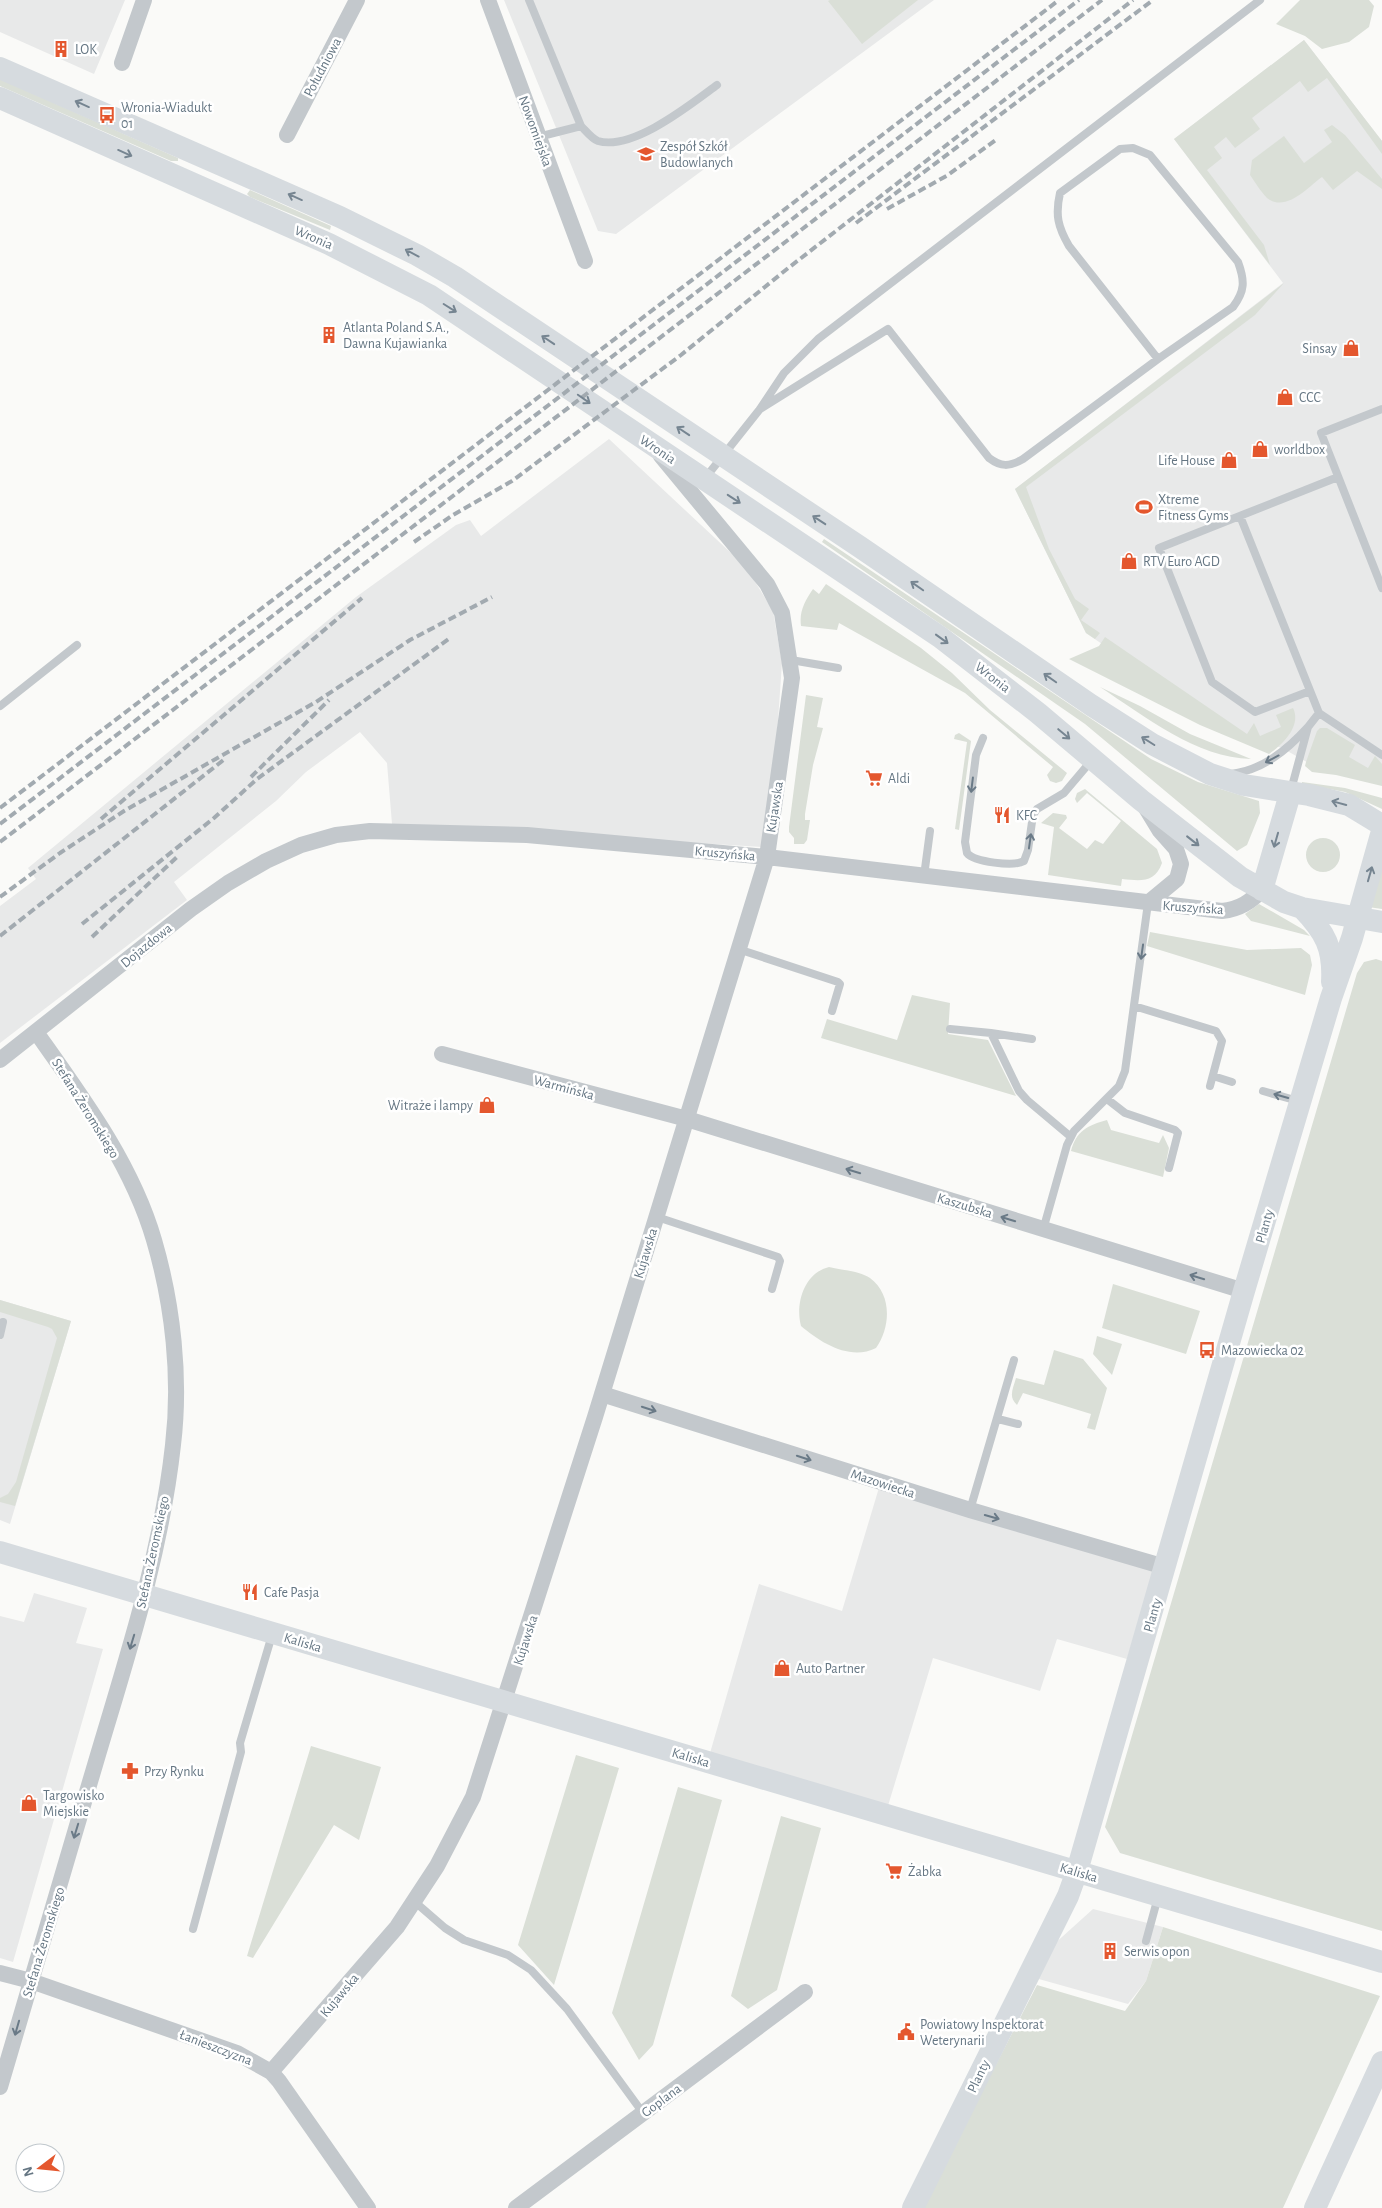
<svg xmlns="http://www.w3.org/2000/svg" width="1382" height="2208" font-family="'Alegreya Sans',sans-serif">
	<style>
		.built { fill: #e8e9e9 }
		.green { fill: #dadfd7 }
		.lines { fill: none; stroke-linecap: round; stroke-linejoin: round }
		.lane { stroke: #c3c8cc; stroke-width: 8 }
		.street { stroke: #c3c8cc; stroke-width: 16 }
		.secondary { stroke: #d6dbdf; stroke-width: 22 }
		.rail { stroke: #a2aab0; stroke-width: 4; stroke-dasharray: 8 4; stroke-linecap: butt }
		.oneway { stroke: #768591 }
		.oneway2 { stroke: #6a7a87 }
		.labels { text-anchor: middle; stroke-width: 5; stroke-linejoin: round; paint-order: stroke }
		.poi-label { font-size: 14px; fill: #657683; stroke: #fff; text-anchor: start }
		.street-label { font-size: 14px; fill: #657683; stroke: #fff }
	</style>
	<rect width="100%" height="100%" fill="#fafaf8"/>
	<path class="built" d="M0 0H125L94 74 0 32Z
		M504 0H934L616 234 598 231Z
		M1304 40 1382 141V781L1312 765 1282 748 1202 724 1163 686 1086 633 1015 489 1283 283 1174 139Z
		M609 439 746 567 773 611 782 663 776 749 762 847 392 824 387 763 360 732 306 772 276 801 174 882 187 900 0 1043V906L36 879 28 868 356 597 456 525 470 520 481 536Z
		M0 1300 71 1321 10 1524 0 1520Z
		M881 1481 1156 1562 1127 1659 1057 1639 1040 1691 933 1658 887 1809 708 1760 759 1584 842 1611Z
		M34 1593 87 1608 76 1643 103 1649 13 1962 0 1958V1616L24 1622Z
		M1093 1909 1163 1927 1146 1981 1128 2004 1021 1974Z"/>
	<path class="green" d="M830 0H918L862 44 828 1Z
		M1300 0H1369L1374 6 1369 27 1349 42 1322 49 1305 36 1276 24Z
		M1304 40 1382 141V154L1327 78 1308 92 1300 81 1252 118 1260 129 1235 148 1226 137 1214 147 1222 158 1207 170 1264 245 1270 265 1174 139Z
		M0 79 178 158V161H171L0 86Z
		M1332 125 1345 135 1382 179V189L1357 171 1333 190 1322 177C1308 187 1286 213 1267 198 1261 192 1255 182 1250 175L1252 160 1284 136 1304 163 1332 142 1324 130Z
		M250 190 331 226 330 230 250 197 247 194Z
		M1284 283 1255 315 1026 487 1049 549 1075 599 1089 609 1081 620 1100 633 1095 639 1086 633 1015 489Z
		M824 539 1151 759 1198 782 1259 801 1260 813 1247 845 1237 851 1085 724 822 542Z
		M826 584 921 648 952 673 990 710 1067 773 1062 781 1056 783 1050 781 1047 775 1053 767 965 693 839 623 837 630 801 626C799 611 805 601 813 589L819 594Z
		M1105 637 1247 734 1254 723 1260 736 1281 727 1276 715 1293 708C1302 726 1282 745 1269 754L1200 725 1069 659 1099 646Z
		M1100 687 1140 706 1190 734 1251 759C1197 758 1144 716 1100 687Z
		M806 695 823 698 817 727 823 728 813 765 805 814V820H810L807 840 804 844H794V838L789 832V827Z
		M1320 728H1327L1355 745 1349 757 1368 768 1375 756 1382 764V786L1336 775 1312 772 1305 766 1306 762 1317 731Z
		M959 733 971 741 959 830 955 829 967 742 954 739 955 735Z
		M1302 782 1345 788 1382 798V809L1345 792 1302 784Z
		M1085 789 1157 849 1162 863C1155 883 1141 881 1122 879L1121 886 1048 875 1054 827 1041 823 1053 813 1066 815 1067 818 1059 828 1087 849 1095 840 1103 844 1121 821 1087 793 1077 803 1075 799 1077 793Z
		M1306 855a17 17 0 1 1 34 0a17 17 0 1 1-34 0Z
		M1382 858V909L1368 907Z
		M1259 904 1304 930 1310 936 1251 921 1245 914Z
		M1150 932 1247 950 1301 948 1310 955 1312 965 1305 995 1147 946Z
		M1376 959 1382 961V1931L1120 1853 1105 1827 1357 973 1364 962Z
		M912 995 950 1003 948 1034 988 1040 1016 1096 821 1038 827 1019 897 1040Z
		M1107 1120 1111 1130 1159 1143 1163 1135 1169 1148 1163 1177 1071 1151C1076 1131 1088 1125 1107 1120Z
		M829 1267C841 1270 860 1271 870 1278 892 1294 891 1327 876 1348 850 1361 821 1343 801 1326 795 1304 804 1273 829 1267Z
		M1113 1284 1200 1311 1186 1354 1102 1328Z
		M0 1300 71 1321 15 1506 0 1502V1498L8 1494 16 1482 57 1338 52 1329 48 1327 0 1312Z
		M1097 1336 1122 1344 1112 1375 1093 1354Z
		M1054 1350 1083 1359 1107 1388 1095 1430 1087 1428 1091 1414 1023 1393 1017 1405C1008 1397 1013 1389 1016 1378L1044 1385Z
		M311 1746 381 1767 359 1840 334 1825 253 1958 247 1956Z
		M576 1755 619 1768 554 1985 518 1945Z
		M678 1787 722 1800 653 2045 639 2060 612 2013Z
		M781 1816 821 1828 777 1990 748 2009 731 1996Z
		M1163 1927 1380 1996 1283 2208H922L1037 1985 1125 2011 1146 1981Z"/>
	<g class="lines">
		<path class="lane" d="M529 0 581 126C586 131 592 139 598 141 633 151 691 104 717 85
			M538 137 581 126
			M760 409 888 329 989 458C1001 467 1009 467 1023 459L1158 359 1233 307C1245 291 1245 281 1238 262L1150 155 1133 148 1120 149 1060 193C1055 215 1058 227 1069 246L1158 359
			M1382 409 1321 433 1382 588
			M706 477 760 409 784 373 818 339 1260 0
			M1240 516 1319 713 1382 755
			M791 660 838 668
			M1310 691 1255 712 1212 682 1159 548 1338 477
			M0 706 77 645
			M983 738 976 755 965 842 967 853C974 862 1014 867 1024 861L1028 850 1033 815 1037 809 1064 793 1092 760
			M1231 774C1263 770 1287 750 1308 727
			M1291 790 1308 727 1319 713
			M924 876 930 831
			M738 949 838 982 840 984 832 1011
			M1134 1006 1216 1031 1222 1041 1210 1086
			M950 1029 991 1033 1019 1091 1027 1100 1071 1137
			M991 1033 1032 1039
			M1213 1076 1232 1082
			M1263 1091 1298 1101
			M1107 1099 1125 1113 1175 1130 1178 1133 1169 1168
			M657 1217 778 1257 780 1261 772 1289
			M1043 1230 1067 1145 1074 1131 1119 1086 1125 1071 1148 903
			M0 1335 3 1322
			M998 1419 1018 1424
			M970 1510 1014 1360
			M415 1902 445 1928 464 1940 508 1955 531 1970 567 2009 643 2113
			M193 1929 241 1752 240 1743 272 1635
			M1146 1941 1158 1897"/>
		<path class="street" d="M488 0 585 261
			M122 63 144 0
			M287 135 357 0
			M1146 808 1160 831 1176 849 1181 864 1177 879 1148 903
			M442 1054 687 1119 1244 1291
			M0 1060 191 909 228 883 266 861 301 845 336 835 370 831 527 835 767 857 1222 911C1240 909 1250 902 1262 890
			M602 1394 970 1510 1165 1567
			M0 1973 31 1981 237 2053 271 2072 279 2081 368 2208
			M271 2072 397 1927 437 1866 473 1797 595 1417 767 857 792 678 782 613 767 584 661 456
			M0 2087C32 1979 63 1872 95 1765 126 1660 161 1555 173 1445 181 1378 173 1305 154 1240 132 1164 82 1097 36 1032
			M516 2208 805 1992"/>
		<path class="secondary" d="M0 68 340 217 417 255 455 277 860 547 1091 705 1152 744 1210 774 1244 785 1309 795 1349 805 1382 825
			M0 98 329 244 429 295 940 637 1038 713 1141 800 1240 877 1284 902 1302 908 1382 922
			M1262 890 1290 794
			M1302 908C1325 932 1334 948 1332 982
			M0 1552 1382 1962
			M913 2208 1068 1896 1077 1871 1244 1291 1331 998 1352 938 1382 831
			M1315 2208 1382 2062"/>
		<path class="rail" d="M887 209 948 175 997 139
			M856 223 1153 0
			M414 542 453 515 512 481 681 355 787 269 1133 0
			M251 777 329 700
			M0 808 1059 0
			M101 819 362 598
			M0 824 1079 0
			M0 842 1102 0
			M0 897 60 853 124 811 316 702 410 640 492 597
			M82 924 214 818 257 779 450 638
			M0 936 226 758
			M92 937 178 856"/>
	</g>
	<defs><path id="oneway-shaft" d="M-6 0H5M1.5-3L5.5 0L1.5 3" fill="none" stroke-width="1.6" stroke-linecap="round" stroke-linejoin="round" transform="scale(1.25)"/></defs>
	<g class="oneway">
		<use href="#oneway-shaft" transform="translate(82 104) rotate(-156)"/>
		<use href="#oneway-shaft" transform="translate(125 153) rotate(24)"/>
		<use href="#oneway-shaft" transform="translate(295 197) rotate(-156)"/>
		<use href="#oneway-shaft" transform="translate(412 253) rotate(-152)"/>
		<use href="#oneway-shaft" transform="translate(450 308) rotate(32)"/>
		<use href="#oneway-shaft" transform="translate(548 340) rotate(-146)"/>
		<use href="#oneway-shaft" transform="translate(584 399) rotate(35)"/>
		<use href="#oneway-shaft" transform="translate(683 431) rotate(-146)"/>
		<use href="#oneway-shaft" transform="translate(734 499) rotate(33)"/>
		<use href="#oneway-shaft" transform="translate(819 520) rotate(-147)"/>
		<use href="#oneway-shaft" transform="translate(917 586) rotate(-145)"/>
		<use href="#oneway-shaft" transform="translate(942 639) rotate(36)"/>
		<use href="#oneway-shaft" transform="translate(1050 678) rotate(-145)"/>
		<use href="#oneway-shaft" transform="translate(1064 734) rotate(40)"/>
		<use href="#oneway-shaft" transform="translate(1148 741) rotate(-148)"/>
		<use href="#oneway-shaft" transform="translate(1339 803) rotate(-165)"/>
		<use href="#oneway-shaft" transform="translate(1276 840) rotate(106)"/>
		<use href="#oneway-shaft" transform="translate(1193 841) rotate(38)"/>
		<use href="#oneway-shaft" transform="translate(1370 874) rotate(-74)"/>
	</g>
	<g class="oneway2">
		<use href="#oneway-shaft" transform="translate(1272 759) rotate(152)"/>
		<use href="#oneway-shaft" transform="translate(972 785) rotate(97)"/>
		<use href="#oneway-shaft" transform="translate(1030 841) rotate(-82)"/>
		<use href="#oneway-shaft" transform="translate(1142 952) rotate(98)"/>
		<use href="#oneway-shaft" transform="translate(1281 1096) rotate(-164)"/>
		<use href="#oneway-shaft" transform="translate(853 1171) rotate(-163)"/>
		<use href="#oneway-shaft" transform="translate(1008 1219) rotate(-163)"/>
		<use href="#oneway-shaft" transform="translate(1197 1277) rotate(-163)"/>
		<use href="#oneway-shaft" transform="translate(649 1409) rotate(18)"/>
		<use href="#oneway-shaft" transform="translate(804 1458) rotate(18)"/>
		<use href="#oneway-shaft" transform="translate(992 1517) rotate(16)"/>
		<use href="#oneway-shaft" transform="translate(132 1642) rotate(107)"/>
		<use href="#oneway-shaft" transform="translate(76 1831) rotate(107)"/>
		<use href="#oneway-shaft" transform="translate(17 2028) rotate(106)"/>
	</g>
	<defs>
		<g id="building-bare" transform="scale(1.35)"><path d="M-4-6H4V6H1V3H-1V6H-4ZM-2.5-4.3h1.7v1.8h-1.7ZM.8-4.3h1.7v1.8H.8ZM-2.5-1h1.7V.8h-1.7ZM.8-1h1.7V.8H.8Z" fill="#e4572e" stroke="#fff" stroke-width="2.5" paint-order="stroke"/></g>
		<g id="bus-bare" transform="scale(1.35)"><path d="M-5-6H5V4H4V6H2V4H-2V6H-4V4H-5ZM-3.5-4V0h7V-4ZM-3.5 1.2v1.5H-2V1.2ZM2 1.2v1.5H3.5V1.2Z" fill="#e4572e" stroke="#fff" stroke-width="2.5" paint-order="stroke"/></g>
		<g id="school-bare" transform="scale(1.35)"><path d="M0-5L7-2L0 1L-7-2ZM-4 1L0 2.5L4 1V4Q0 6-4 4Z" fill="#e4572e" stroke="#fff" stroke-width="2.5" paint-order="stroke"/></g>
		<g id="shop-bare" transform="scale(1.35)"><path d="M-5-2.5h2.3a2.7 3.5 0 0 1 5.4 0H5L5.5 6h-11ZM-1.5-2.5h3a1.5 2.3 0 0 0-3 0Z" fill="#e4572e" stroke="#fff" stroke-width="2.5" paint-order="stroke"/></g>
		<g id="stadium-bare" transform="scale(1.35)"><path d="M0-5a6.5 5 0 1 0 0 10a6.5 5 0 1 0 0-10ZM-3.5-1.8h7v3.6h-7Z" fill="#e4572e" stroke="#fff" stroke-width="2.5" paint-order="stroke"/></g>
		<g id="supermarket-bare" transform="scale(1.35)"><path d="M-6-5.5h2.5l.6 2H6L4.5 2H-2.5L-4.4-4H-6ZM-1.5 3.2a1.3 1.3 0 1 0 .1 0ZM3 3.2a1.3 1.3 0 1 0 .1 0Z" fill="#e4572e" stroke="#fff" stroke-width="2.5" paint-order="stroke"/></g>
		<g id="restaurant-bare" transform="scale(1.35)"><path d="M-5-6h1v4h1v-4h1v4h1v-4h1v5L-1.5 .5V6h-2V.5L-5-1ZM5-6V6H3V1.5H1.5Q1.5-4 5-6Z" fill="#e4572e" stroke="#fff" stroke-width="2.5" paint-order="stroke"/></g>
		<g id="pharmacy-bare" transform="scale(1.35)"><path d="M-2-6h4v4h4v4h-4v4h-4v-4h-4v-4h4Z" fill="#e4572e" stroke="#fff" stroke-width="2.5" paint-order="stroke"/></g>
		<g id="civic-bare" transform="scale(1.35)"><path d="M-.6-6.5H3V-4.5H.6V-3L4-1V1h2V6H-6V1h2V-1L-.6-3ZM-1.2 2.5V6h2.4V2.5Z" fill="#e4572e" stroke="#fff" stroke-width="2.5" paint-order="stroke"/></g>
	</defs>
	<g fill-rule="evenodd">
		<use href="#building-bare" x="61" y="49"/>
		<use href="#bus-bare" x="107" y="115"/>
		<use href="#school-bare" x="646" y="154"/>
		<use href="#building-bare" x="329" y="335"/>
		<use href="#shop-bare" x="1351" y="348"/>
		<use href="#shop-bare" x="1285" y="397"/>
		<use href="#shop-bare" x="1260" y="449"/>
		<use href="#shop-bare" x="1229" y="460"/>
		<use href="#stadium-bare" x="1144" y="507"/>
		<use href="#shop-bare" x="1129" y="561"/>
		<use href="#supermarket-bare" x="874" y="778"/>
		<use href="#restaurant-bare" x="1002" y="815"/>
		<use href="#shop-bare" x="487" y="1105"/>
		<use href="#bus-bare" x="1207" y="1350"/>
		<use href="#restaurant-bare" x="250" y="1592"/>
		<use href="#shop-bare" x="782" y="1668"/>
		<use href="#pharmacy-bare" x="130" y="1771"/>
		<use href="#shop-bare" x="29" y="1803"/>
		<use href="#supermarket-bare" x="894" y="1871"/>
		<use href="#building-bare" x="1110" y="1951"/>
		<use href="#civic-bare" x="906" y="2032"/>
	</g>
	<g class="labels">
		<g class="poi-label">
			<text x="75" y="54">LOK</text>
			<text x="121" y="112">Wronia-Wiadukt<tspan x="121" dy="16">01</tspan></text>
			<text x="660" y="151">Zespół Szkół<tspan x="660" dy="16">Budowlanych</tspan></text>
			<text x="343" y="332">Atlanta Poland S.A.,<tspan x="343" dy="16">Dawna Kujawianka</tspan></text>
			<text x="1337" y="353" text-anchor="end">Sinsay</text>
			<text x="1299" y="402">CCC</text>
			<text x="1274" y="454">worldbox</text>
			<text x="1215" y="465" text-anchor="end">Life House</text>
			<text x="1158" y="504">Xtreme<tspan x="1158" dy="16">Fitness Gyms</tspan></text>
			<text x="1143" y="566">RTV Euro AGD</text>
			<text x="888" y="783">Aldi</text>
			<text x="1016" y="820">KFC</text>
			<text x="473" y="1110" text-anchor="end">Witraże i lampy</text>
			<text x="1221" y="1355">Mazowiecka 02</text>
			<text x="264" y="1597">Cafe Pasja</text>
			<text x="796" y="1673">Auto Partner</text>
			<text x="144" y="1776">Przy Rynku</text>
			<text x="43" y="1800">Targowisko<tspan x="43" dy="16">Miejskie</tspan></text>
			<text x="908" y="1876">Żabka</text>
			<text x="1124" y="1956">Serwis opon</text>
			<text x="920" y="2029">Powiatowy Inspektorat<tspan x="920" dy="16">Weterynarii</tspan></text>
		</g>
		<g class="street-label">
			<text transform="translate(322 67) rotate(-62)" y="5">Południowa</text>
			<text transform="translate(536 131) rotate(70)" y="5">Nowomiejska</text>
			<text transform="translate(314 237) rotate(24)" y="5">Wronia</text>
			<text transform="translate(658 449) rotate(34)" y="5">Wronia</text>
			<text transform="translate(993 677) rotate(38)" y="5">Wronia</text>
			<text transform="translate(774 807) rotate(-81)" y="5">Kujawska</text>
			<text transform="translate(725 853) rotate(5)" y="5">Kruszyńska</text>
			<text transform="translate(1193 907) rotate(4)" y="5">Kruszyńska</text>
			<text transform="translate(146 945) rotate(-39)" y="5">Dojazdowa</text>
			<text transform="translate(564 1087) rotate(15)" y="5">Warmińska</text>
			<text transform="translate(86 1108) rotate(58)" y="5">Stefana Żeromskiego</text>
			<text transform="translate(965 1205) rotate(17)" y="5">Kaszubska</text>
			<text transform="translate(1264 1226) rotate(-74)" y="5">Planty</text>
			<text transform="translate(645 1253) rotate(-73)" y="5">Kujawska</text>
			<text transform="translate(883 1483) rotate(18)" y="5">Mazowiecka</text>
			<text transform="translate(152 1552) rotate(-78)" y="5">Stefana Żeromskiego</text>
			<text transform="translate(1152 1615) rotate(-74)" y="5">Planty</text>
			<text transform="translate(525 1640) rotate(-72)" y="5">Kujawska</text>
			<text transform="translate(303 1642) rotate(17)" y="5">Kaliska</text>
			<text transform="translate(691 1757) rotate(17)" y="5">Kaliska</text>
			<text transform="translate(1079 1872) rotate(17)" y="5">Kaliska</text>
			<text transform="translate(43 1942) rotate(-73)" y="5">Stefana Żeromskiego</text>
			<text transform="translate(339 1995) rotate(-50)" y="5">Kujawska</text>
			<text transform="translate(216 2047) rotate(21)" y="5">Łanieszczyzna</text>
			<text transform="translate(978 2076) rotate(-64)" y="5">Planty</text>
			<text transform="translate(661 2100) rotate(-37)" y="5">Goplana</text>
		</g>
	</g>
	<g transform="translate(40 2168) rotate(254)"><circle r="24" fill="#ffffff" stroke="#c1c8cd"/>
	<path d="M0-4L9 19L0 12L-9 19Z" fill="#e4572e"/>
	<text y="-8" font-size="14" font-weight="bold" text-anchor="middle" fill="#657683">N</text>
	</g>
</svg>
